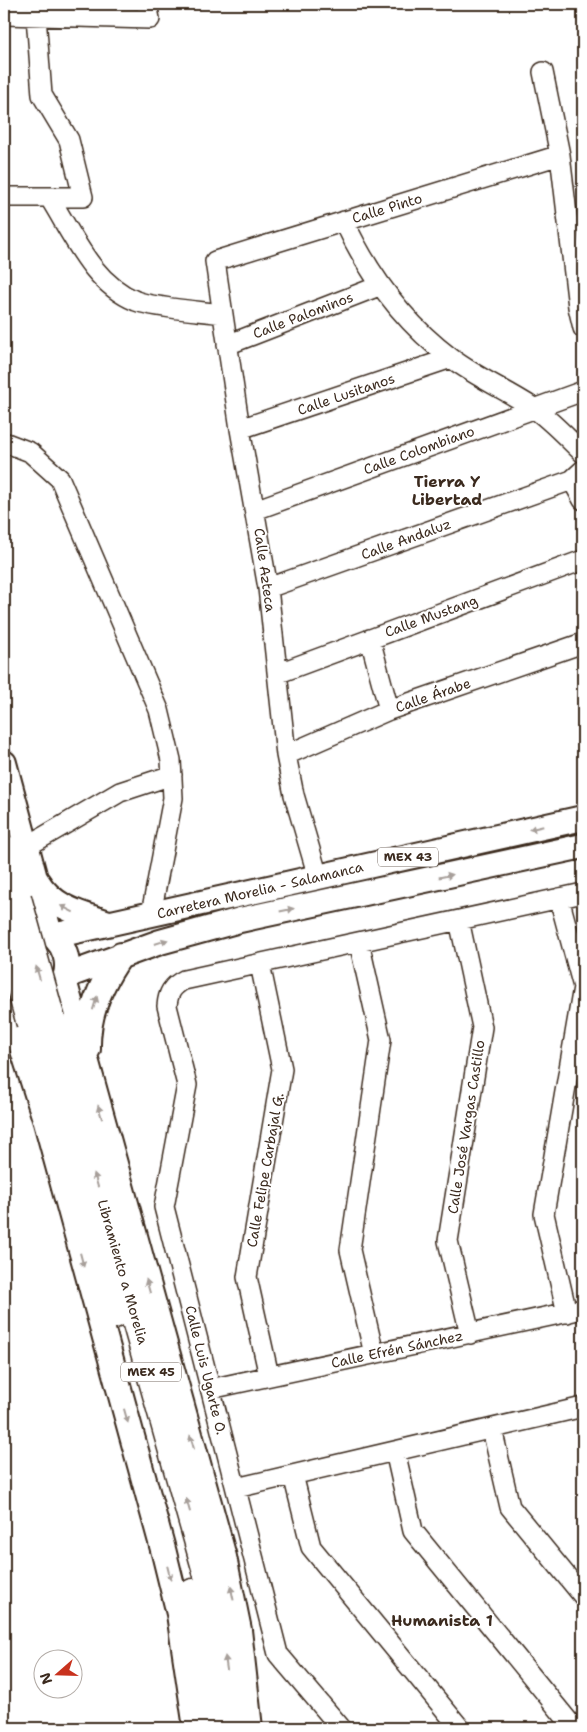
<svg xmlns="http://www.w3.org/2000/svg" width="587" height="1732" font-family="'Shantell Sans',sans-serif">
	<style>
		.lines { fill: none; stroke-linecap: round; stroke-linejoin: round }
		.minor-casing { stroke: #3b2a1e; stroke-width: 22 }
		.major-casing { stroke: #3b2a1e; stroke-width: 28 }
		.highway-casing { stroke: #3b2a1e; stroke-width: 31 }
		.minor { stroke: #fff; stroke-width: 19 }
		.major { stroke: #fff; stroke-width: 24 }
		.highway { stroke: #fff; stroke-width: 28 }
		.highway-bridge-casing { stroke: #3b2a1e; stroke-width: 31; stroke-linecap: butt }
		.highway-bridge { stroke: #fff; stroke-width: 28 }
		.oneway { fill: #a79f9a }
		.labels { text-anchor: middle; stroke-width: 4; stroke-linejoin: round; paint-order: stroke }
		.shield { fill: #fff; stroke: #766a62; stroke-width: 1 }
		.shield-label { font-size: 12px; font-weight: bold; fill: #3b2a1e }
		.street-label { font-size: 14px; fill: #3b2a1e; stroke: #fff }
		.quarter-label { font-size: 16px; font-weight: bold; fill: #3b2a1e; stroke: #fff }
	</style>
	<rect width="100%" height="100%" fill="#fff"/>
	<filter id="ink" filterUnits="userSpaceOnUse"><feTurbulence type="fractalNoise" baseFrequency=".02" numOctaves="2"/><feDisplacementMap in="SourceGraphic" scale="10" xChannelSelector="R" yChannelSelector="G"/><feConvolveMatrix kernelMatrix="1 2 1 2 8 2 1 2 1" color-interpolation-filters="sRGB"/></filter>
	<g filter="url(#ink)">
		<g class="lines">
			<g class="minor-casing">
				<path id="minor" d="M4 15 150 19 147 4
					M543 72 560 155 578 307 583 328
					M4 197H83L69 140 42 95 36 16
					M49 197C73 235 92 283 136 301 155 308 200 311 223 314
					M344 221C369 275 403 322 451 358 476 377 506 390 532 407 551 420 567 438 583 453
					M227 345 379 286
					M240 429 451 358
					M4 442 30 452 60 479 159 710 171 760 173 798 151 914
					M572 480 583 500
					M255 510 583 391
					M268 588 572 480 583 470
					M370 639 389 710
					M279 673 583 560
					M286 755 389 710 583 643
					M26 847 120 792 172 775
					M318 877 294 795 286 755 268 588 240 429 215 261 560 155
					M559 898 583 987 544 1214 567 1313
					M459 920 482 1027 448 1241 470 1334
					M359 942 381 1040 350 1250 374 1354
					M260 964 282 1069 247 1277 269 1376
					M210 1389 583 1309
					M492 1429 510 1507 583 1596
					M395 1451 413 1531 574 1728
					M293 1475 311 1547 460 1728
					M236 1488 583 1407
					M341 1728 278 1654 164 1207 187 1085 167 1006C168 993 172 986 184 980L583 893"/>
			</g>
			<g class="major-casing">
				<path id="major" d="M4 763 50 934
					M37 881C53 908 81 914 109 923
					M40 929C66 938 75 968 59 989
					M53 936 583 818
					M66 976 160 942 240 920 583 846
					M64 980 224 1557 239 1630 250 1728
					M5 994 46 1122 164 1553 179 1614 196 1728
					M88 1049C87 1014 101 983 121 955"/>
			</g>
			<g class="highway-casing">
				<path id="highway" d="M4 849 17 898
					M51 1020 210 1582 222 1636 234 1728
					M31 1024 114 1314
					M193 1593 207 1668 214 1728"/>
			</g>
			<use href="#minor" class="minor"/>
			<use href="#major" class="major"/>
			<use href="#highway" class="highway"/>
			<g class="highway-bridge-casing">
				<path id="highway-bridge" d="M17 898 51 1020
					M4 928 31 1024"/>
			</g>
			<use href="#highway-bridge" class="highway-bridge"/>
		</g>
		<defs><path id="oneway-solid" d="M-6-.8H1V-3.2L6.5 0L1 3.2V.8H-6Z" transform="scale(1.25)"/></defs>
		<g class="oneway">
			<use href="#oneway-solid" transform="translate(536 828) rotate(167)"/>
			<use href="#oneway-solid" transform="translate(446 876) rotate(-12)"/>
			<use href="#oneway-solid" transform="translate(67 909) rotate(-153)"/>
			<use href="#oneway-solid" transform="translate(287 910) rotate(-12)"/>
			<use href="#oneway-solid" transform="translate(161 942) rotate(-18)"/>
			<use href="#oneway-solid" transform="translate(38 973) rotate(-106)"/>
			<use href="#oneway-solid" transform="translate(95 1003) rotate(-73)"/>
			<use href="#oneway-solid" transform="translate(100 1112) rotate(-106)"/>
			<use href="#oneway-solid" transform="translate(96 1180) rotate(-106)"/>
			<use href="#oneway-solid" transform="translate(82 1260) rotate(75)"/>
			<use href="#oneway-solid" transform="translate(148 1286) rotate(-106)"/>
			<use href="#oneway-solid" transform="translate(126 1416) rotate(74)"/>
			<use href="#oneway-solid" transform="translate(192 1442) rotate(-106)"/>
			<use href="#oneway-solid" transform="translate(188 1505) rotate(-106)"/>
			<use href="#oneway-solid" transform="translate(169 1573) rotate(76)"/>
			<use href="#oneway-solid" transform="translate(232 1593) rotate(-102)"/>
			<use href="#oneway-solid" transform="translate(226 1663) rotate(-98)"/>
		</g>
	</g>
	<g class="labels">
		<g class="shield">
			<rect x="378" y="847.5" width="60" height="19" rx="4"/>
			<rect x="121" y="1362.5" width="60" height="19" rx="4"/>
		</g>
		<g class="shield-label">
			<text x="408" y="861">MEX 43</text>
			<text x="151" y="1376">MEX 45</text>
		</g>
		<g class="street-label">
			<text transform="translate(387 208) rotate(-17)" y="5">Calle Pinto</text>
			<text transform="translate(303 315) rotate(-21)" y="5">Calle Palominos</text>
			<text transform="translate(346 394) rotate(-19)" y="5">Calle Lusitanos</text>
			<text transform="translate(419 450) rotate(-20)" y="5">Calle Colombiano</text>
			<text transform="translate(406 539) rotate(-20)" y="5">Calle Andaluz</text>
			<text transform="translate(265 570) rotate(82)" y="5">Calle Azteca</text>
			<text transform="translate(431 616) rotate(-20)" y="5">Calle Mustang</text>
			<text transform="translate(433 695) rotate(-19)" y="5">Calle Árabe</text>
			<text transform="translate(260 890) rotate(-13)" y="5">Carretera Morelia - Salamanca</text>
			<text transform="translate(466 1127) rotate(-81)" y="5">Calle José Vargas Castillo</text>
			<text transform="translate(265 1170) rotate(-80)" y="5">Calle Felipe Carbajal G.</text>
			<text transform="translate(123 1272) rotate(74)" y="5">Libramiento a Morelia</text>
			<text transform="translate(397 1349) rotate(-12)" y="5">Calle Efrén Sánchez</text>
			<text transform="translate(206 1370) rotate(76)" y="5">Calle Luis Ugarte O.</text>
		</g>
		<g class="quarter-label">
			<text x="447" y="487">Tierra Y<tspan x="447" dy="18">Libertad</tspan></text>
			<text x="442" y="1626">Humanista 1</text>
		</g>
	</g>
	<rect width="587" height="1732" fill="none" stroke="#fff" stroke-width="20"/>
	<rect x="10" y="10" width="567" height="1712" fill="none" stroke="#3b2a1e" stroke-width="2" filter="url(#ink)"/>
	<g transform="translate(58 1674) rotate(250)"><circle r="24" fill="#ffffff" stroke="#b1aaa5"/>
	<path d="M0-4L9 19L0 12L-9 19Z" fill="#c8321e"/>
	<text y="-8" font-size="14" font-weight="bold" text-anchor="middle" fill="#3b2a1e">N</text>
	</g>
</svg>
